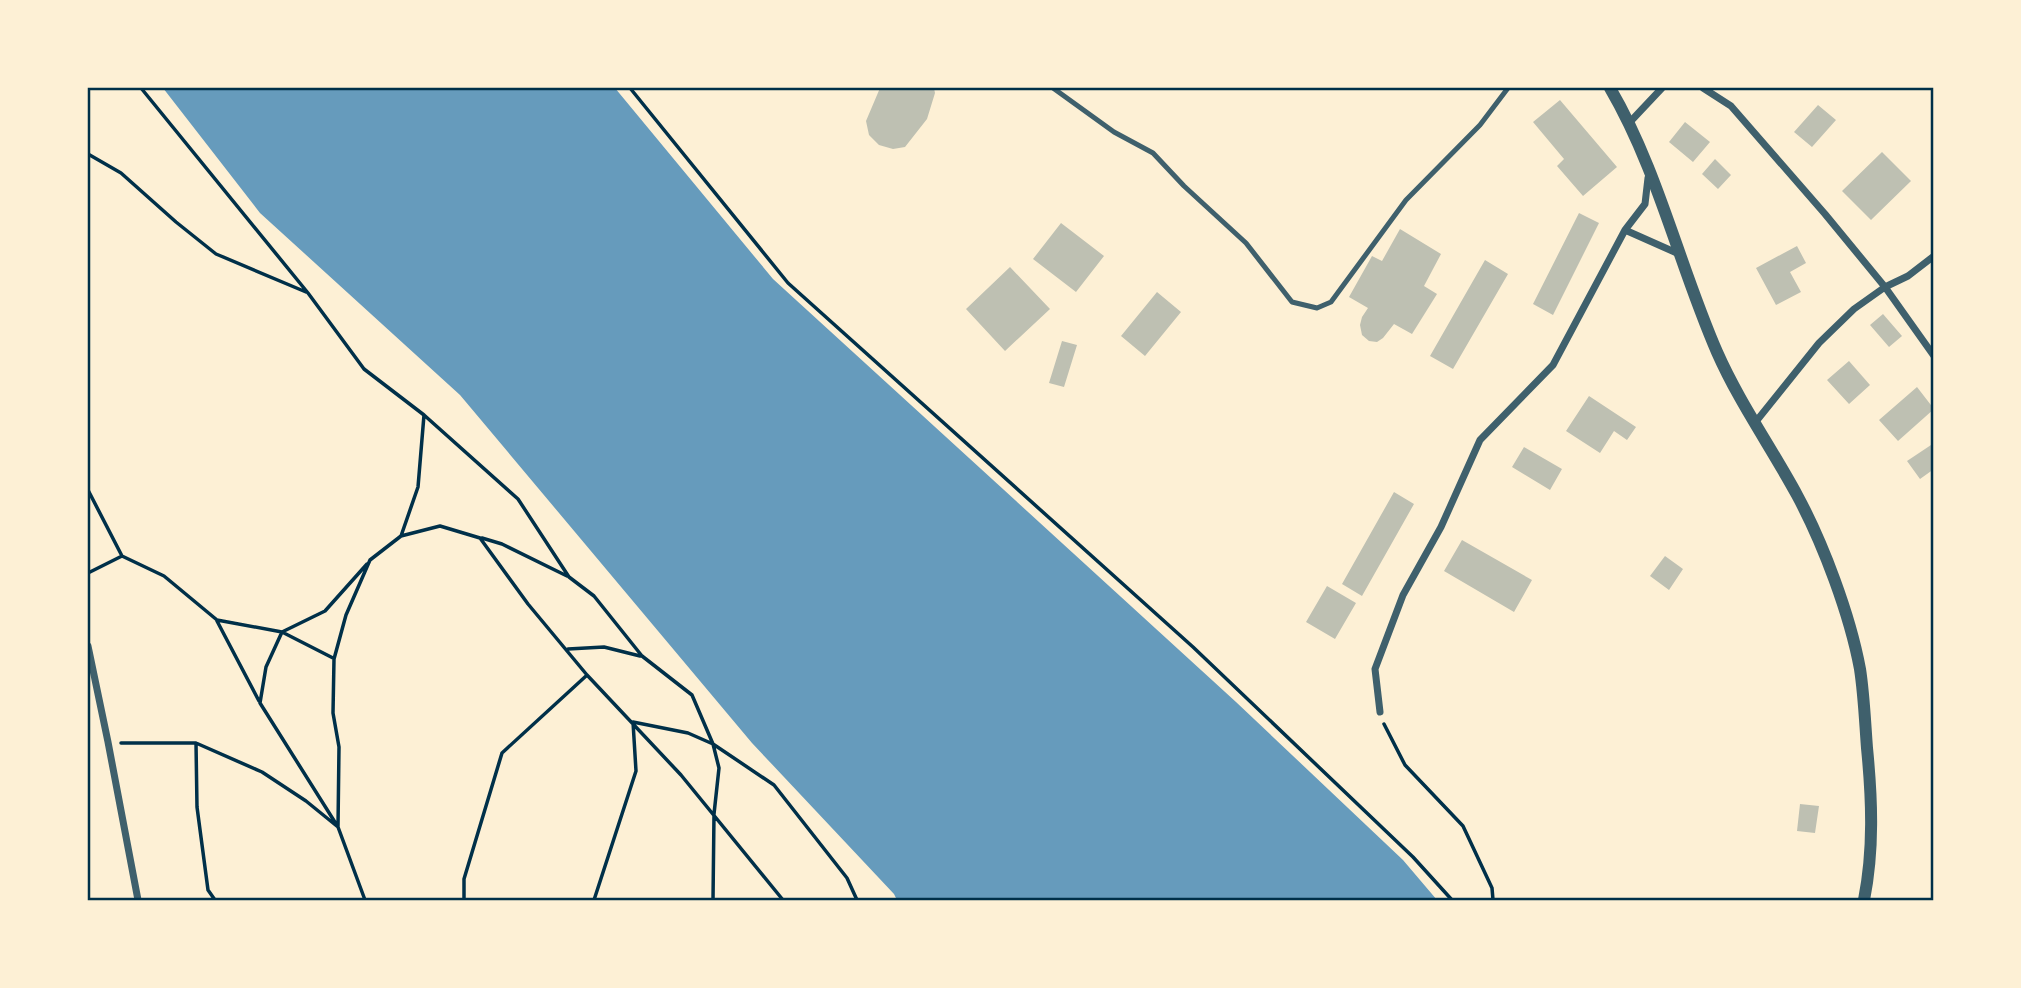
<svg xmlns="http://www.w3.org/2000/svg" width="2021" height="988" font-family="Roboto,sans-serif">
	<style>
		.water { fill: #669bbc }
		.building { fill: #bec0b2 }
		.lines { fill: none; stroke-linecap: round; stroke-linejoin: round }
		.path { stroke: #003049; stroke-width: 3.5 }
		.service { stroke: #3f606c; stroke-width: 5 }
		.minor { stroke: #3f606c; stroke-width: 7 }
		.tertiary { stroke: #3f606c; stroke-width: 12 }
		.neatline { fill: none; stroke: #003049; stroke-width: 2.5 }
	</style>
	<rect width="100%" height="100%" fill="#fdf0d5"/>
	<path class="water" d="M163 88H615L773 279 1236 702 1403 860 1437 900H897L894 894 752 743 460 395 260 213Z"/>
	<path class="building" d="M880 88H934L935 93 927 119 905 147 893 149 879 145 869 135 866 121Z
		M1560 100 1617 167 1583 196 1557 166 1564 159 1533 122Z
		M1818 105 1836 120 1812 147 1794 132Z
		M1685 122 1710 142 1693 162 1669 142Z
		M1882 152 1911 181 1871 220 1842 191Z
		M1715 159 1731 175 1718 189 1702 174Z
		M1579 213 1599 223 1553 315 1533 304Z
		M1061 223 1104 256 1076 292 1033 259Z
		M1400 229 1441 254 1424 286 1437 294 1412 334 1394 324 1383 338 1377 342 1369 341 1362 335 1360 325 1362 317 1368 308 1349 297 1372 256 1382 261Z
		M1797 246 1806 263 1790 272 1801 292 1776 305 1756 268Z
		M1485 260 1508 274 1453 369 1430 356Z
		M1010 267 1050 309 1005 351 966 309Z
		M1157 292 1181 312 1145 356 1121 336Z
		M1883 314 1902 336 1889 347 1870 325Z
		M1062 341 1077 345 1064 387 1049 383Z
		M1849 361 1870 385 1849 404 1827 380Z
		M1917 387 1934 409 1898 441 1879 420Z
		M1589 396 1636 427 1627 440 1614 431 1600 453 1566 431Z
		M1934 443V469L1920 479 1907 461Z
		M1524 447 1562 469 1550 490 1512 467Z
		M1394 492 1414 504 1362 596 1342 584Z
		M1462 540 1532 580 1514 612 1444 571Z
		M1665 556 1683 569 1669 590 1650 576Z
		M1327 586 1356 603 1335 639 1306 622Z
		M1800 804 1819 806 1815 833 1797 831Z"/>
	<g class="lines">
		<path class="path" d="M141 88 308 293 364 369 424 415 518 499 569 577 594 596 642 656 692 695 713 744 774 785 847 878 857 900
			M630 88 788 283 1193 647 1413 857 1452 900
			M88 154 121 173 176 222 216 254 306 292
			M88 490 122 556
			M401 536 418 487 424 415
			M482 538 502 544 567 576
			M88 573 122 556 164 576 217 620 282 632 333 658
			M217 621 259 701
			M568 649 604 647 640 656
			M1384 724 1405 765 1463 826 1492 888 1493 900
			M121 743H196L197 807 208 890 215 900
			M196 743 262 772 306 801 338 827 260 703 266 667 282 632 325 611 367 564
			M365 900 338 827 339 747 333 713 334 659 346 615 370 560 401 536 440 526 480 538 528 604 587 675 681 775 783 900
			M464 900V879L502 753 586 676
			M594 900 636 771 633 722 688 733 713 744 719 768 714 814 713 900"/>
		<path class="service" d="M1053 88 1114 132 1153 153 1184 186 1246 243 1292 302 1317 308 1331 302 1406 200 1480 125 1508 88"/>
		<path class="minor" d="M1703 88 1731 106 1825 214 1885 287 1934 356
			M1630 122 1662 88
			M1625 230 1679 254
			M1754 424 1819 343 1854 309 1885 287 1908 276 1934 256
			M88 646 108 742 138 900
			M1380 712 1375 669 1403 595 1441 527 1480 440 1553 365 1625 230 1645 204 1648 178"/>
		<path class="tertiary" d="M1610 88C1658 170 1679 265 1717 352 1739 402 1771 447 1797 495 1823 543 1850 615 1860 669 1864 695 1865 722 1867 748 1872 799 1874 850 1864 900"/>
	</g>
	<rect width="2021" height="988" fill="none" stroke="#fdf0d5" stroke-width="178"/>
	<rect x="89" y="89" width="1843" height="810" class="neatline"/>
</svg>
